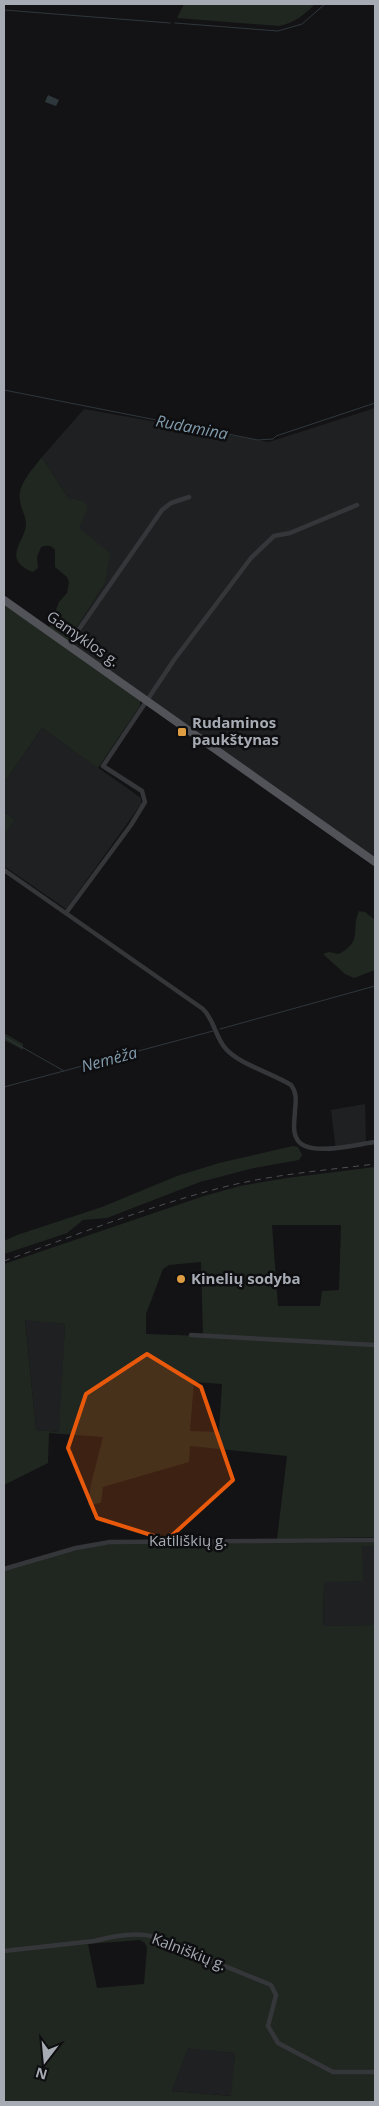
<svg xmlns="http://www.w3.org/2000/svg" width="379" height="2106" font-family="'Open Sans',sans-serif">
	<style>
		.built { fill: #1f2022 }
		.green { fill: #202720; fill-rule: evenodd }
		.water { fill: #2e373c }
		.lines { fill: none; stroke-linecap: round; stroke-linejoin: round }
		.stream { stroke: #2e373c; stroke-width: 1 }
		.minor { stroke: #353639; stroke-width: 4.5 }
		.primary { stroke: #515358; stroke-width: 8 }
		.rail { stroke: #4c4e52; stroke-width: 1; stroke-dasharray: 6 5; stroke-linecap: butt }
		.marked { fill: #e8590c; fill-opacity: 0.2; stroke: #e8590c; stroke-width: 4; stroke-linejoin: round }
		.poi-dot { fill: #df9d41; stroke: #0e0e10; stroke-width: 2 }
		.labels { text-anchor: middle; stroke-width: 5; stroke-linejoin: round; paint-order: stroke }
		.street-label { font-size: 15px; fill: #a6abb4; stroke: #0e0e10 }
		.poi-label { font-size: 15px; font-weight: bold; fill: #a6abb4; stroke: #0e0e10; text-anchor: start }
		.water-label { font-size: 16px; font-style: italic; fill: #809bac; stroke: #0e0e10 }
	</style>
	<rect width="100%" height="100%" fill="#131315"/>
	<path class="built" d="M375 408V859L68 641 105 583 78 528 87 511 81 500 68 498 42 457 84 409 269 442Z
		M42 728 141 798V804L66 909 4 866V836L15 820 4 812V783Z
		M365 1104 366 1145 336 1150 331 1110Z
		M25 1319 65 1324 60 1432 36 1430Z
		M362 1546H375V1625L323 1626 324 1582Z
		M188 2047 235 2053 232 2096 172 2091Z"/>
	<path class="green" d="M184 4H315C305 14 295 23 279 26L177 18Z
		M42 457 68 498 81 500 87 505V511L79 528 110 553 105 583 68 641 49 628 59 602 67 593 69 582 67 577 55 567V550C51 545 48 545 41 547L37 557 38 568 33 572C0 559 26 541 26 524 26 516 21 509 20 501 17 485 33 469 42 457Z
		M4 603 140 700V706L98 768 42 728 4 783Z
		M4 812 15 820 4 836Z
		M359 911 365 912 375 920V970L354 978 345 974 323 954 329 952 339 954C364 940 350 931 359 911Z
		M4 1033 23 1044V1050L4 1040Z
		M293 1146 298 1147 302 1155 299 1160 254 1168 200 1182 107 1218 83 1220 67 1233 4 1254V1241L17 1235 102 1207 177 1176 219 1163Z
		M375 1167V1537L277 1539 287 1456 190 1446 189 1462 103 1487 101 1503 88 1505 91 1484 103 1437 49 1433 48 1463 4 1485V1264L204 1196 240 1186 287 1178ZM272 1225H341L339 1290 322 1291 320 1306H278ZM201 1262 203 1336 146 1334V1314L163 1269 169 1265ZM25 1320 65 1324 59 1432 36 1430ZM194 1382 222 1384 219 1432 190 1431Z
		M375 1542V1546H362L363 1581 324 1582 323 1626 375 1625V2102H4V1571L80 1549 111 1544ZM140 1940 145 1943 147 1948 144 1984 97 1988 88 1944ZM188 2048 235 2053 231 2096 172 2091Z"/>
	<path class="water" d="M48 95 59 100 56 106 45 102Z"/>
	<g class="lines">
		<path class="stream" d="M4 10 170 23
			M175 23 278 31 302 24 325 4
			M4 390 258 440 273 439 276 436 375 403
			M220 1029 375 986
			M4 1037 64 1071
			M4 1087 213 1031"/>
		<path class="minor" d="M68 645 162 510 171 503 189 497
			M4 870 203 1009C215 1021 215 1037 226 1049 239 1064 274 1074 291 1085 297 1093 296 1100 295 1110 295 1118 292 1130 296 1137 304 1159 357 1144 375 1142
			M66 913 131 825 145 802 142 791 103 766 174 660 251 558 274 536 290 533 357 505
			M191 1335 375 1345
			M4 1569 76 1548 110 1542 375 1540
			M4 1951 94 1941C112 1937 136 1931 154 1937L271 1985 276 1995 268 2026 278 2043 333 2072H375"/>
		<path class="primary" d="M4 600 375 862"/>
		<path class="rail" d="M4 1261C79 1234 154 1204 232 1185 279 1174 327 1170 375 1164"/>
	</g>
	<path class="marked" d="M147 1354 201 1387 233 1480 167 1540 97 1518 68 1448 86 1394Z"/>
	<g class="poi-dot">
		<rect x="177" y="727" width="10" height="10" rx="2.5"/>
		<circle cx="181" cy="1279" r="5"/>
	</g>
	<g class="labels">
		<g class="street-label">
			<text transform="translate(83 639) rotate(35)" y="5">Gamyklos g.</text>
			<text x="188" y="1546">Katiliškių g.</text>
			<text transform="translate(189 1952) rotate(21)" y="5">Kalniškių g.</text>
		</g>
		<g class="poi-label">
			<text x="192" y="728">Rudaminos<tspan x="192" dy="17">paukštynas</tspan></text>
			<text x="191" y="1284">Kinelių sodyba</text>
		</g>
		<g class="water-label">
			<text transform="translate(192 427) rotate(11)" y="6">Rudamina</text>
			<text transform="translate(109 1059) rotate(-15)" y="6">Nemėža</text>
		</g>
	</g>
	<rect width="379" height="2106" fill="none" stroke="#a6abb4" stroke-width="10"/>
	<g transform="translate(45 2061) rotate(196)" stroke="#0e0e10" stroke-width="4" paint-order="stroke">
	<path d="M0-4L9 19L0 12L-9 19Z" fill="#a6abb4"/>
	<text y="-8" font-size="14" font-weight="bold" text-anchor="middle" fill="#a6abb4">N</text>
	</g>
</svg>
